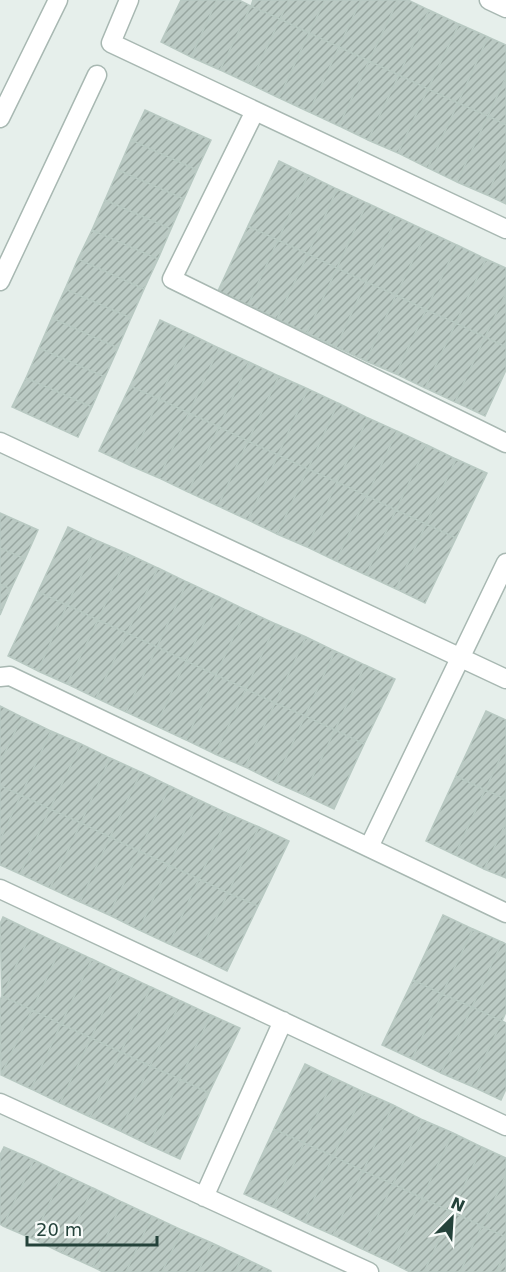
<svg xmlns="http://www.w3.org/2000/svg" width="506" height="1272" font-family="'DejaVu Sans',sans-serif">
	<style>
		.building { fill: url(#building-hatch); stroke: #b8c9c2; stroke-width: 1.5 }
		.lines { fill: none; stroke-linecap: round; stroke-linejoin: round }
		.service-casing { stroke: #a8b8b2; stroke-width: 21 }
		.minor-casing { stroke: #a8b8b2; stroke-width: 21 }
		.service { stroke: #fff; stroke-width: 18 }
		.minor { stroke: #fff; stroke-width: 18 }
	</style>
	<defs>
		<pattern id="building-hatch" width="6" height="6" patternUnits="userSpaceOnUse" patternTransform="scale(1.5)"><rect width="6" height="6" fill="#bbcac4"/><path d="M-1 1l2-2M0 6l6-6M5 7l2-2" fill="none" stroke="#98a6a0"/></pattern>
	</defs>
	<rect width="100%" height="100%" fill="#e6efeb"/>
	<path class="building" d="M181 0H217L191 57 161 42Z
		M217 0H239L251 6 220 70 191 57Z
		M253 0H289L280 19 251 6Z
		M289 0H325L309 33 280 19Z
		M325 0H361L339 47 309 33Z
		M361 0H398L369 61 339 47Z
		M398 0H408L429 10 399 75 369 61Z
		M251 6 280 19 250 84 220 70Z
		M429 10 459 24 428 89 399 75Z
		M280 19 309 33 279 98 250 84Z
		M459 24 488 37 458 103 428 89Z
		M309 33 339 47 309 112 279 98Z
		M488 37 506 45V77L488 116 458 103Z
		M339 47 369 61 339 126 309 112Z
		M369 61 399 75 368 140 339 126Z
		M399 75 428 89 398 153 368 140Z
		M506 77V125L488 116Z
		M428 89 458 103 428 168 398 153Z
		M458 103 488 116 457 182 428 168Z
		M145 110 211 140 197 170 131 140Z
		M488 116 506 125V154L487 195 457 182Z
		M131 140 197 170 184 199 118 170Z
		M506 154V204L487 195Z
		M279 161 308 175 278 240 248 226Z
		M118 170 184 199 171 229 105 200Z
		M308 175 337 189 308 254 278 240Z
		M337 189 367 203 337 268 308 254Z
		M105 200 171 229 158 259 92 230Z
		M367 203 397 217 366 282 337 268Z
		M397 217 427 231 396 295 366 282Z
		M248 226 278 240 248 305 218 291Z
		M92 230 158 259 144 289 78 259Z
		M427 231 457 245 426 310 396 295Z
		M278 240 308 254 277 319 248 305Z
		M457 245 486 259 456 323 426 310Z
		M308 254 337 268 307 333 277 319Z
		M78 259 144 289 131 318 65 289Z
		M486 259 506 268V293L485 337 456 323Z
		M337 268 366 282 336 347 307 333Z
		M366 282 396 295 366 361 336 347Z
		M65 289 131 318 118 348 52 318Z
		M506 293V347L485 337Z
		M396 295 426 310 396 374 366 361Z
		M426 310 456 323 425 388 396 374Z
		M52 318 118 348 105 377 39 348Z
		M160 320 190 334 159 399 130 386Z
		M456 323 485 337 455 402 425 388Z
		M190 334 219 348 189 413 159 399Z
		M485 337 506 347V370L485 416 455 402Z
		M39 348 105 377 92 407 26 378Z
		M219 348 249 362 219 427 189 413Z
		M249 362 279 376 248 441 219 427Z
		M279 376 308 389 278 455 248 441Z
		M26 378 92 407 78 437 12 407Z
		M130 386 159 399 129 465 99 451Z
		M308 389 338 403 308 469 278 455Z
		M159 399 189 413 159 478 129 465Z
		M338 403 368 418 337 482 308 469Z
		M189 413 219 427 188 492 159 478Z
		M368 418 397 431 367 496 337 482Z
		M219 427 248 441 218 506 188 492Z
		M397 431 427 445 396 510 367 496Z
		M248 441 278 455 248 520 218 506Z
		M427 445 456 459 426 524 396 510Z
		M278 455 308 469 277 534 248 520Z
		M456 459 487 473 456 538 426 524Z
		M308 469 337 482 307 547 277 534Z
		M337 482 367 496 336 561 307 547Z
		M367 496 396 510 366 575 336 561Z
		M396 510 426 524 396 589 366 575Z
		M0 513 38 530 25 559 0 548Z
		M426 524 456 538 425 603 396 589Z
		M68 527 98 541 67 605 38 592Z
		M98 541 128 554 98 620 67 605Z
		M0 548 25 559 11 589 0 584Z
		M128 554 158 568 127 633 98 620Z
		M158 568 187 582 157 647 127 633Z
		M187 582 217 596 186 661 157 647Z
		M0 584 11 589 0 615Z
		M38 592 67 605 38 671 8 656Z
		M217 596 246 610 216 675 186 661Z
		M67 605 98 620 67 684 38 671Z
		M246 610 276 624 246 689 216 675Z
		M98 620 127 633 96 698 67 684Z
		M276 624 306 637 275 703 246 689Z
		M127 633 157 647 126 712 96 698Z
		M306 637 335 651 305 716 275 703Z
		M157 647 186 661 156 726 126 712Z
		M335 651 365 665 335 730 305 716Z
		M186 661 216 675 186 740 156 726Z
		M365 665 395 679 364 744 335 730Z
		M216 675 246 689 215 754 186 740Z
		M246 689 275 703 245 767 215 754Z
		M275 703 305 716 275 782 245 767Z
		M0 706 22 717 0 763Z
		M486 711 506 720V746L485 790 456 776Z
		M305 716 335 730 304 795 275 782Z
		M22 717 51 731 21 795 0 786V763Z
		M335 730 364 744 334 809 304 795Z
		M51 731 81 744 50 809 21 795Z
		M81 744 110 758 81 823 50 809Z
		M506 746V799L485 790Z
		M110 758 141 772 110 837 81 823Z
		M141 772 170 786 139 851 110 837Z
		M456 776 485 790 455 855 426 841Z
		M0 786 21 795 0 840Z
		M170 786 199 800 169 865 139 851Z
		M485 790 506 799V823L484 869 455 855Z
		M21 795 50 809 20 874 0 865V840Z
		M199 800 229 814 199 879 169 865Z
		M50 809 81 823 50 888 20 874Z
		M229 814 259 827 228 893 199 879Z
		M81 823 110 837 80 902 50 888Z
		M506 823V878L484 869Z
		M259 827 289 841 258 906 228 893Z
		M110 837 139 851 109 915 80 902Z
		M139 851 169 865 139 930 109 915Z
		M169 865 199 879 169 944 139 930Z
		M199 879 228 893 198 957 169 944Z
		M228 893 258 906 227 971 198 957Z
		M443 915 473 929 442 994 413 980Z
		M3 917 32 931 2 996 0 924Z
		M473 929 502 942 472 1007 442 994Z
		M32 931 62 945 32 1010 2 996Z
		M502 942 506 944V1012L502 1021 472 1007Z
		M62 945 92 959 61 1024 32 1010Z
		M92 959 121 973 91 1038 61 1024Z
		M121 973 151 987 121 1052 91 1038Z
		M413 980 442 994 412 1059 382 1045Z
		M151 987 181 1001 150 1066 121 1052Z
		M442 994 472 1007 441 1073 412 1059Z
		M2 996 32 1010 1 1075 0 1000Z
		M181 1001 211 1015 180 1079 150 1066Z
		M472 1007 502 1021 471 1086 441 1073Z
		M32 1010 61 1024 31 1089 1 1075Z
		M211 1015 240 1028 209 1093 180 1079Z
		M502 1021 506 1023V1089L501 1100 471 1086Z
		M61 1024 91 1038 60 1103 31 1089Z
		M91 1038 121 1052 90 1117 60 1103Z
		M121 1052 150 1066 120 1131 90 1117Z
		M305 1064 334 1078 304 1143 274 1129Z
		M150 1066 180 1079 149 1145 120 1131Z
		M334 1078 364 1092 333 1156 304 1143Z
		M180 1079 209 1093 180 1159 149 1145Z
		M364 1092 393 1105 363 1171 333 1156Z
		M393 1105 423 1120 393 1184 363 1171Z
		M423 1120 453 1133 422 1198 393 1184Z
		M274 1129 304 1143 273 1207 244 1194Z
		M453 1133 482 1147 452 1212 422 1198Z
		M304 1143 333 1156 304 1222 273 1207Z
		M4 1147 34 1160 3 1226 0 1224V1155Z
		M482 1147 506 1158V1175L482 1226 452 1212Z
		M333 1156 363 1171 333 1235 304 1222Z
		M34 1160 63 1174 33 1239 3 1226Z
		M363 1171 393 1184 362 1249 333 1235Z
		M63 1174 93 1188 62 1253 33 1239Z
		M506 1175V1237L482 1226Z
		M393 1184 422 1198 392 1263 362 1249Z
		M93 1188 122 1202 93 1267 62 1253Z
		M422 1198 452 1212 424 1272H410L392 1263Z
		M122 1202 152 1216 126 1272H103L93 1267Z
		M452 1212 482 1226 460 1272H424Z
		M152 1216 182 1230 162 1272H126Z
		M482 1226 506 1237V1251L496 1272H460Z
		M182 1230 212 1243 198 1272H162Z
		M212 1243 242 1257 235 1272H198Z
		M506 1251V1272H496Z
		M242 1257 271 1271V1272H235Z"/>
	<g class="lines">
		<g class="service-casing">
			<path id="service" d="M0 281 97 75"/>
		</g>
		<g class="minor-casing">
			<path id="minor" d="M129 0 111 43 506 229
				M489 0 506 8
				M255 111 172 279 506 443
				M0 118 58 0
				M0 442 506 679
				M0 677 10 676 506 913
				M369 847 506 563
				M0 889 506 1126
				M0 1103 369 1272
				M204 1197 283 1021"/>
		</g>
		<use href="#service" class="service"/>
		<use href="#minor" class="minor"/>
	</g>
	<g transform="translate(452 1218) rotate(24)" stroke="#f7fbf9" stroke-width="4.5" paint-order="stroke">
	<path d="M0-4.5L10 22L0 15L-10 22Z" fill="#24423a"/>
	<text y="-9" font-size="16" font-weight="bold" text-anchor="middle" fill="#24423a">N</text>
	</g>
	<path d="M27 1236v9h130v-9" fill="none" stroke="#24423a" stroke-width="3"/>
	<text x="36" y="1236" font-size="18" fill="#24423a" stroke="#f7fbf9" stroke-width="4.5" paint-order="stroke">20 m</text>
</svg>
